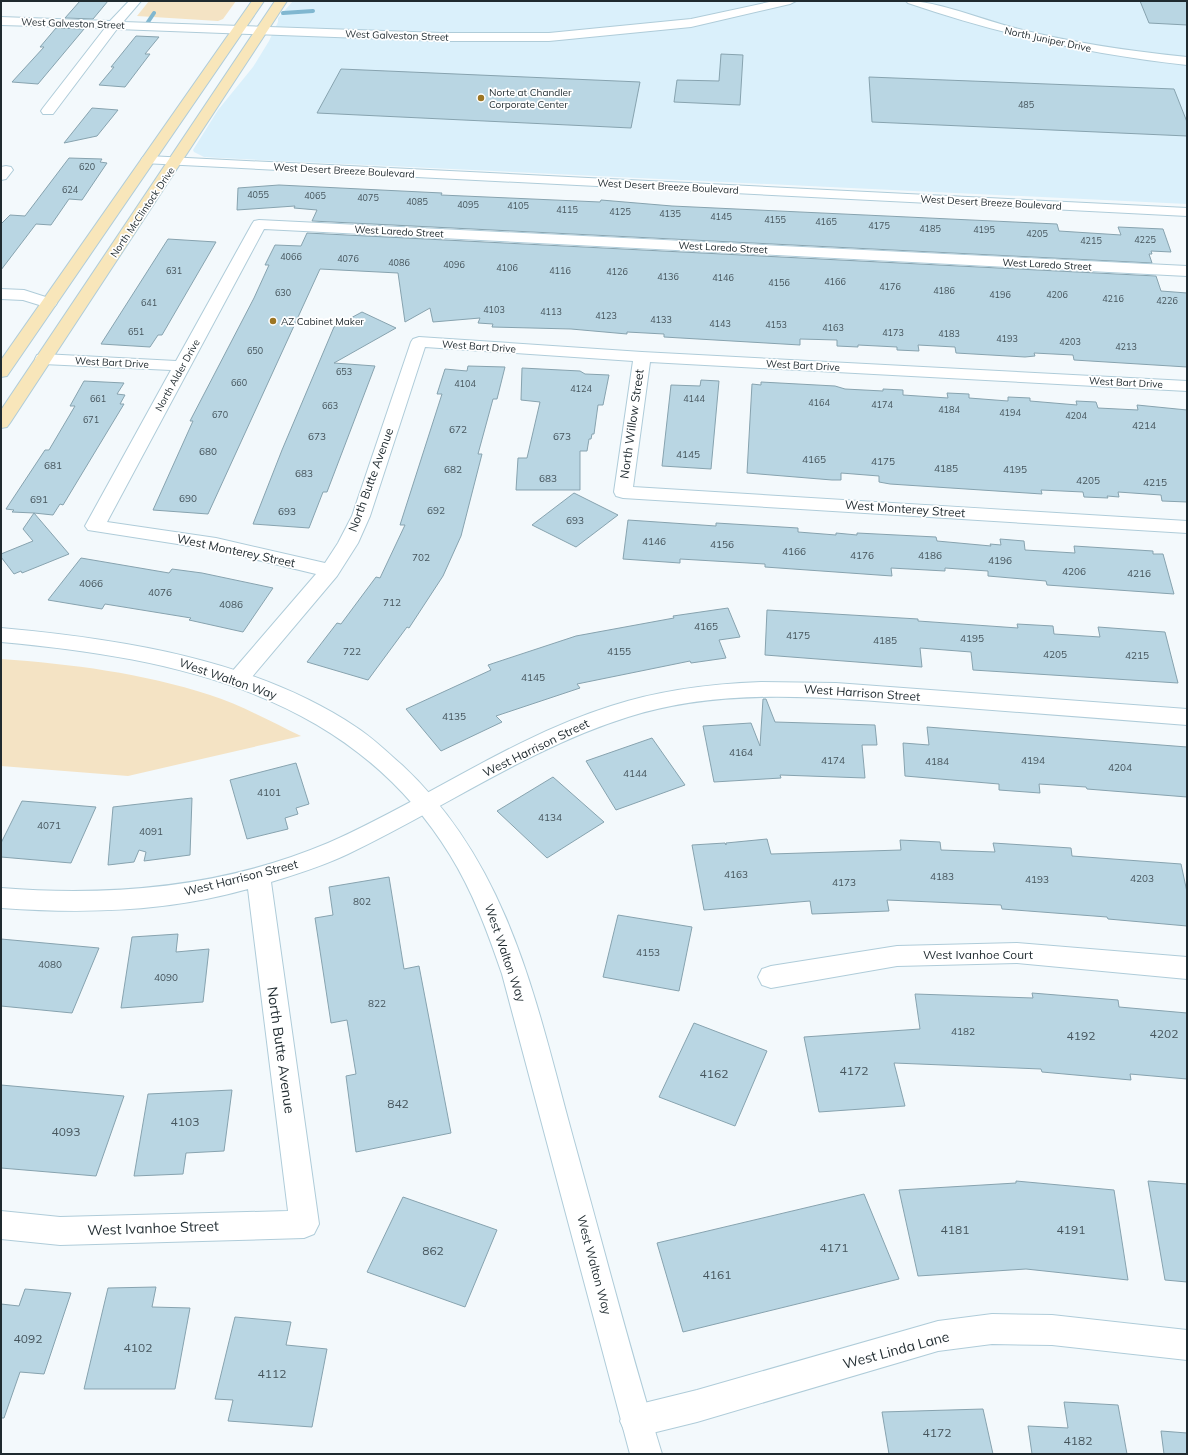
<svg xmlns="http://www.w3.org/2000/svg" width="1188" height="1455" font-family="Mulish,sans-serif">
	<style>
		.built { fill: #daf0fb }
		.green { fill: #f4e3c4 }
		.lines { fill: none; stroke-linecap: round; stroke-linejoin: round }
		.stream { stroke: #80b7d0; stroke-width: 4 }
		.building { fill: #b9d6e3; stroke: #87a3af }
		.minor-casing { stroke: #afccd9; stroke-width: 2 }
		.tertiary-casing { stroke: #afccd9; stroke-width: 2 }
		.secondary-casing { stroke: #afccd9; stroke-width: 2 }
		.minor { fill: #fff; fill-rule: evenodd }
		.tertiary { fill: #fff; fill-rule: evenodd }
		.secondary { fill: #f8e6ba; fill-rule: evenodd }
		.poi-dot { fill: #9d7623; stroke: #fff; stroke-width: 1.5 }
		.labels { text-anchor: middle; stroke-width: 3.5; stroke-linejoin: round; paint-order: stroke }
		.far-number-label { font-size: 9px; fill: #46555c }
		.far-street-label { font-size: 10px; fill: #1f2a2f; stroke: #fff }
		.far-poi-label { font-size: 10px; fill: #1f2a2f; stroke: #fff; text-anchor: start }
		.number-label { font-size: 10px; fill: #46555c }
		.street-label { font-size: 12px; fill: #1f2a2f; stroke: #fff }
		.near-number-label { font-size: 12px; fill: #46555c }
		.near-street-label { font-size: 14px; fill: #1f2a2f; stroke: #fff }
	</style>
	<rect width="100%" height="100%" fill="#f3f9fc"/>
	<path class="built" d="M293 1H1187V204L219 158 204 157 194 152 193 150 218 110 253 67 269 41 278 22V18Z"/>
	<path class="green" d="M149 1H236L223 19 218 21 137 16Z
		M1 659C72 664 142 673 210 695 241 705 272 722 301 736L128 776 1 766Z"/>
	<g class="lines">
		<path class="stream" d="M283 13 313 11
			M146 25 154 13"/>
	</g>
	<path class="building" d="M80 1H108L93 19 65 18Z
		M1140 1H1187V25L1149 23Z
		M56 28 84 29 38 84 12 82 44 47H40Z
		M136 36 159 37 145 54H150L125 87 99 85 114 67H111Z
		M721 54 743 55 740 105 674 102 677 80 719 81Z
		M341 69 640 82 631 128 317 113Z
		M869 77 1174 89 1187 122V136L872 122Z
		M92 108 118 110 97 136 64 143Z
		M69 158 102 159 100 162 107 163 82 200 69 199 51 225 36 224 1 270V224L10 215 25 216Z
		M279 185 442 193 441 195 600 202 601 200 672 206 1057 224 1059 231 1121 235 1118 227 1163 229 1171 252 1151 251 1152 254H1149L1152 263 312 221 317 210 294 208 295 206 237 210 238 188Z
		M307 233 1156 276 1161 291 1187 293V367L1074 360 1073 355 1034 353 1035 356 1025 357 956 353 955 347 918 345 919 351 897 350V347L858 345V347L837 346V340L800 339V345L664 337V334L627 332V334L571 329 492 327 493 324 478 323 480 318 433 322 430 308 405 322 398 273 320 269 208 514 153 510 193 421H190L254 298 269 265H265L275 245 301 246Z
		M168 239 216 242 162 335H158L150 347 101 344Z
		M362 312 396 328 334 363 375 366 327 492H323L309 528 253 524 282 450 334 327Z
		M468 366 505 367 497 399H493L478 454H482L461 536 443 576 409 628 407 627 368 680 307 662 337 623 341 624 376 577 380 578 405 525H400L442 394H437L445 369 467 371Z
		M522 368 580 371 585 374 609 375 603 405H598L594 434H592L591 439H589L587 451H580V490H516L518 458H527L540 402 521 400Z
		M701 380 719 381 711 469 662 466 671 385 700 386Z
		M84 381 124 383 117 394 125 395 120 404H124L63 505 60 504 53 515 34 513 69 554 22 573 21 571 14 574 1 557V554L33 541 23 529 34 513 12 512 14 510 6 509 45 450H49L75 406H70Z
		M761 382 835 386 845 389 883 391V389L903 390V395L948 398 947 393 969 394V398L1008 401V397L1030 398V401L1077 405 1076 401 1096 402 1098 408 1138 410 1137 405 1187 410V502L1162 501 1161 495 1118 492 1119 497 1107 496 1108 498 1084 497 1083 492 1041 490 1042 494 890 484 879 482V476L841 473V480H832L747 473 752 384 761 385Z
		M574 493 618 515 576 547 532 525Z
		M628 520 716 526V523L749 525 798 528V532L836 535V533L857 535V533L936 537 937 541 991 546 990 544 1001 545 1000 539 1024 541 1025 550 1075 553 1074 546 1153 551V554H1163L1174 594 1047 585 1046 581 988 576V571L945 568V571L891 568 892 576 765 567V564L680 559V563L623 559Z
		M81 558 169 573 172 569 202 573 273 588 243 632 189 620 191 618 105 604 102 609 48 600Z
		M728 608 740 637 719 640 726 658 691 663 690 661 577 684 580 688 496 716 502 722 441 751 406 709 491 670 488 665 576 636 674 618 673 616Z
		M767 610 918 619V621L1018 628 1017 624 1053 626 1054 634 1100 637 1098 627 1165 632 1178 683 973 670 971 652 920 648 922 667 765 655Z
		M763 699H766L775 722 875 725 877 745H862L865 778 780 775 781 778 714 782 703 726 751 723 760 746Z
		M927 727 1187 747V797L1087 789 1086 787 1039 784 1040 793 999 790V784L905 776 903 743 929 745Z
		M652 738 685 785 616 810 586 761Z
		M296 763 309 804 296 808 298 814 285 818 288 829 247 839 230 780Z
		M553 777 604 822 547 858 497 811Z
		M192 798 190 855 144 861 146 852 139 850 134 862 108 865 113 807Z
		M22 801 96 807 71 863 1 857V843Z
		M767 839 771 854 901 850 900 840 940 842 941 850 995 852 993 843 1071 848 1072 856 1181 864 1187 892V926L1108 919 1107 917 1002 909 1001 905 887 900 889 911 812 914 810 901 704 910 692 845 725 843 726 845V843Z
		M389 877 404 969 419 966 451 1133 356 1152 346 1076 356 1074 347 1020 331 1023 315 918 333 915 329 887Z
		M618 915 692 927 679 991 603 977Z
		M178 934 176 952 209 949 203 1002 121 1008 132 937Z
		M1 939 99 948 72 1013 1 1006Z
		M1032 993 1118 1000 1119 1007 1187 1013V1079L1130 1074 1131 1080 1042 1072 1041 1069 894 1063 905 1106 819 1112 804 1037 920 1029 915 994 1033 998Z
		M694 1023 767 1051 735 1126 659 1097Z
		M1 1085 124 1096 96 1176 1 1168Z
		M232 1090 224 1151 186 1153 183 1174 134 1176 148 1094Z
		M1016 1181 1114 1190 1128 1280 1026 1269 918 1276 899 1190 1016 1183Z
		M1148 1181 1187 1184V1282L1165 1280Z
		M864 1194 899 1279 683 1332 657 1243Z
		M403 1197 497 1230 465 1307 367 1272Z
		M156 1287 152 1307 190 1308 175 1389H84L108 1288Z
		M25 1289 71 1293 44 1374 20 1372 4 1418H1V1304L19 1306Z
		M235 1317 291 1322 286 1345 327 1349 312 1427 228 1421 233 1400 215 1399Z
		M1064 1402 1118 1405 1127 1454H1032L1028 1426 1068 1428Z
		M983 1409 993 1454H889L882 1412Z
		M1161 1431 1187 1433V1454H1164Z"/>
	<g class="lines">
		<g class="minor-casing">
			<path id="minor" d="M129 1H141L123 22 442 33H549L691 19 774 1H796L790 4 691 27 549 41H442L117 29 53 114H43L41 111 43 108 105 28 1 25V17L110 21Z
				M6 166 11 167 13 170 6 179 1 180V167Z
				M259 220 1187 266V276L264 229 107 522 216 538 325 563 338 543 352 516 411 342 413 339 419 337 642 352 1187 381V391L650 362 633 487 1187 521V533L623 498 616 496 614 492 633 361 425 347 370 516 358 543 337 576 246 684 238 686 230 684 227 679 230 674 316 574 216 550 88 530 85 526 171 370 43 364 37 363 35 359 37 355 43 354 176 361 252 224 254 221Z
				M761 682 836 683 1187 709V725C1101 718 1014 712 928 705 829 698 725 686 628 717 529 748 441 810 348 854 323 866 297 874 271 882L319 1224 314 1234 304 1238 60 1245 1 1239V1211L60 1217 288 1211 248 889C167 912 84 914 1 908V888C113 897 224 887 328 843 424 801 510 738 611 706 660 690 709 684 761 682Z
				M1017 943 1187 957V979L1017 963 897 966 771 988 762 985 758 977 762 969 771 966 897 946Z
				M992 1314 1052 1315 1187 1330V1360L1052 1345 992 1344 938 1351 697 1422 636 1437 625 1432 620 1421 625 1410 636 1405 697 1390 938 1321Z"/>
		</g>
		<g class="tertiary-casing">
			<path id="tertiary" d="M906 1C939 1 982 20 1015 28 1072 43 1129 51 1187 57V65C1091 55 999 34 908 3Z
				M148 156 1187 208V216L143 163 141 160 143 157Z
				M1 289 24 290 55 300 57 303 55 306 49 308 23 300 1 299Z
				M1 628C121 639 254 659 356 727 373 738 387 752 402 765 511 867 536 1003 574 1141 603 1245 630 1351 662 1454H630L502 974C488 933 473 892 450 855 351 694 176 658 1 642Z"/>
		</g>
		<g class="secondary-casing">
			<path id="secondary" d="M252 1H264L7 376 1 377V360Z
				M275 1H287L10 423 7 427 1 428V410Z"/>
		</g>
		<use href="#minor" class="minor"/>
		<use href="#tertiary" class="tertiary"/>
		<use href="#secondary" class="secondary"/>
	</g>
	<g class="poi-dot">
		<circle cx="481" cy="98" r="4"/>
		<circle cx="273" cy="321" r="4"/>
	</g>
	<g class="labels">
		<g class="far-number-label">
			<text x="1026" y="108">485</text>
			<text x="87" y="170">620</text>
			<text x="70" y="193">624</text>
			<text x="258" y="198">4055</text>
			<text x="315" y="199">4065</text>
			<text x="368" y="201">4075</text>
			<text x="417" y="205">4085</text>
			<text x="468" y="208">4095</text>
			<text x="518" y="209">4105</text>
			<text x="567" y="213">4115</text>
			<text x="620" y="215">4125</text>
			<text x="670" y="217">4135</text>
			<text x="721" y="220">4145</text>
			<text x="775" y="223">4155</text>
			<text x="826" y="225">4165</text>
			<text x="879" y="229">4175</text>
			<text x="930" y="232">4185</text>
			<text x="984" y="233">4195</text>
			<text x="1037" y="237">4205</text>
			<text x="1145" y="243">4225</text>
			<text x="1091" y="244">4215</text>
			<text x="291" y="260">4066</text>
			<text x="348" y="262">4076</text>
			<text x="399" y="266">4086</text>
			<text x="454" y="268">4096</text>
			<text x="507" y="271">4106</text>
			<text x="174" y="274">631</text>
			<text x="560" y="274">4116</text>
			<text x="617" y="275">4126</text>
			<text x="668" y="280">4136</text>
			<text x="723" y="281">4146</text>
			<text x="835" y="285">4166</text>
			<text x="779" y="286">4156</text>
			<text x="890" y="290">4176</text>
			<text x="944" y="294">4186</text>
			<text x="283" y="296">630</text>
			<text x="1000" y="298">4196</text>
			<text x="1057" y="298">4206</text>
			<text x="1113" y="302">4216</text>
			<text x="1167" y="304">4226</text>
			<text x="149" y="306">641</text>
			<text x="494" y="313">4103</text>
			<text x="551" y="315">4113</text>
			<text x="606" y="319">4123</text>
			<text x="661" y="323">4133</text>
			<text x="720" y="327">4143</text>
			<text x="776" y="328">4153</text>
			<text x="833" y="331">4163</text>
			<text x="136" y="335">651</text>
			<text x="893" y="336">4173</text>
			<text x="949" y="337">4183</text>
			<text x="1007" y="342">4193</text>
			<text x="1070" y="345">4203</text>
			<text x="1126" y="350">4213</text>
			<text x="255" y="354">650</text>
			<text x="344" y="375">653</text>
			<text x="239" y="386">660</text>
			<text x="465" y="387">4104</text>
			<text x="581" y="392">4124</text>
			<text x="98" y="402">661</text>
			<text x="694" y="402">4144</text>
			<text x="819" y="406">4164</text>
			<text x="882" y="408">4174</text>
			<text x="330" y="409">663</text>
			<text x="949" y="413">4184</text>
			<text x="1010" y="416">4194</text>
			<text x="220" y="418">670</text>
			<text x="1076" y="419">4204</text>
			<text x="91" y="423">671</text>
		</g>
		<g class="far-street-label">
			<text transform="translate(73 23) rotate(2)" y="4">West Galveston Street</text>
			<text transform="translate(397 35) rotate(2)" y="4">West Galveston Street</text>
			<text transform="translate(1048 39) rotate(12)" y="4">North Juniper Drive</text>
			<text transform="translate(344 170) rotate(3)" y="4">West Desert Breeze Boulevard</text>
			<text transform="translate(668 186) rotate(3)" y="4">West Desert Breeze Boulevard</text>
			<text transform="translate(991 202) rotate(3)" y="4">West Desert Breeze Boulevard</text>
			<text transform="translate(142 212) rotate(-56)" y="4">North McClintock Drive</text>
			<text transform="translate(399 231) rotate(3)" y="4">West Laredo Street</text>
			<text transform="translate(723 247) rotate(3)" y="4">West Laredo Street</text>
			<text transform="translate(1047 264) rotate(3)" y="4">West Laredo Street</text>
			<text transform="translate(479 346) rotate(4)" y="4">West Bart Drive</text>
			<text transform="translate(112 362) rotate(3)" y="4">West Bart Drive</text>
			<text transform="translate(803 365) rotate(3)" y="4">West Bart Drive</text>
			<text transform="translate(177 375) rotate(-61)" y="4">North Alder Drive</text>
			<text transform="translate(1126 382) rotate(3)" y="4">West Bart Drive</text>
		</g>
		<g class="far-poi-label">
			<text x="489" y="96">Norte at Chandler<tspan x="489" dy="12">Corporate Center</tspan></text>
			<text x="281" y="325">AZ Cabinet Maker</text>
		</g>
		<g class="number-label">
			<text x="1144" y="429">4214</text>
			<text x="458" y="433">672</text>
			<text x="317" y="440">673</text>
			<text x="562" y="440">673</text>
			<text x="208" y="455">680</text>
			<text x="688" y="458">4145</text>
			<text x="814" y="463">4165</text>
			<text x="883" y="465">4175</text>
			<text x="53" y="469">681</text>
			<text x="946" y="472">4185</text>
			<text x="453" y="473">682</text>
			<text x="1015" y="473">4195</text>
			<text x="304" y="477">683</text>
			<text x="548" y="482">683</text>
			<text x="1088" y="484">4205</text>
			<text x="1155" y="486">4215</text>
			<text x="188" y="502">690</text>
			<text x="39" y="503">691</text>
			<text x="436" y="514">692</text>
			<text x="287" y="515">693</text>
			<text x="575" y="524">693</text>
			<text x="654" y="545">4146</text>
			<text x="722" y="548">4156</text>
			<text x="794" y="555">4166</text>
			<text x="862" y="559">4176</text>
			<text x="930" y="559">4186</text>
			<text x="421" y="561">702</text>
			<text x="1000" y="564">4196</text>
			<text x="1074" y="575">4206</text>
			<text x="1139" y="577">4216</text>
			<text x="91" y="587">4066</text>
			<text x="160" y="596">4076</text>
			<text x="392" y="606">712</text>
			<text x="231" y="608">4086</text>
			<text x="706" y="630">4165</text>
			<text x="798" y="639">4175</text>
			<text x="972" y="642">4195</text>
			<text x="885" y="644">4185</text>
			<text x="352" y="655">722</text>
			<text x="619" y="655">4155</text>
			<text x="1055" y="658">4205</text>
			<text x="1137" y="659">4215</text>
			<text x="533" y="681">4145</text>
			<text x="454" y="720">4135</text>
			<text x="741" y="756">4164</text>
			<text x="833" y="764">4174</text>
			<text x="1033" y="764">4194</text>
			<text x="937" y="765">4184</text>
			<text x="1120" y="771">4204</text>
			<text x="635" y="777">4144</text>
			<text x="269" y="796">4101</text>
			<text x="550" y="821">4134</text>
			<text x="49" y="829">4071</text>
			<text x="151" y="835">4091</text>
			<text x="736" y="878">4163</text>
			<text x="942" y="880">4183</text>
			<text x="1142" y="882">4203</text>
			<text x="1037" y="883">4193</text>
			<text x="844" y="886">4173</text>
			<text x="362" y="905">802</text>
			<text x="648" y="956">4153</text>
			<text x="50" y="968">4080</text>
			<text x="166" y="981">4090</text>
			<text x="377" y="1007">822</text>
			<text x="963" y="1035">4182</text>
		</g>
		<g class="street-label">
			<text transform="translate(632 424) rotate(-82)" y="4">North Willow Street</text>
			<text transform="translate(371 480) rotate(-70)" y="4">North Butte Avenue</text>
			<text transform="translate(905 509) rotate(4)" y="4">West Monterey Street</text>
			<text transform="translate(236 551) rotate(12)" y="4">West Monterey Street</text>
			<text transform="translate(228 679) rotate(19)" y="4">West Walton Way</text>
			<text transform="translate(862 693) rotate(4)" y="4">West Harrison Street</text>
			<text transform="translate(536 748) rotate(-26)" y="4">West Harrison Street</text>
			<text transform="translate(241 878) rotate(-14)" y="4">West Harrison Street</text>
			<text transform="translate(505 953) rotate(71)" y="4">West Walton Way</text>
			<text x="978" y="959">West Ivanhoe Court</text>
			<text transform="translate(594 1265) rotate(75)" y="4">West Walton Way</text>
		</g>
		<g class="near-number-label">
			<text x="1164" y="1038">4202</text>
			<text x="1081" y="1040">4192</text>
			<text x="854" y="1075">4172</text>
			<text x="714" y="1078">4162</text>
			<text x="398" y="1108">842</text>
			<text x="185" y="1126">4103</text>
			<text x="66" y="1136">4093</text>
			<text x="955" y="1234">4181</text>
			<text x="1071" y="1234">4191</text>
			<text x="834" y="1252">4171</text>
			<text x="433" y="1255">862</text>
			<text x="717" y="1279">4161</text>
			<text x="28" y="1343">4092</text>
			<text x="138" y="1352">4102</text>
			<text x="272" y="1378">4112</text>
			<text x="937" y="1437">4172</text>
			<text x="1078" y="1445">4182</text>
		</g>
		<g class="near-street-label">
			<text transform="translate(281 1050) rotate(82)" y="5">North Butte Avenue</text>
			<text transform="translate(153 1228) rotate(-2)" y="5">West Ivanhoe Street</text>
			<text transform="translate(896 1350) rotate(-15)" y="5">West Linda Lane</text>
		</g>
	</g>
	<rect width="1188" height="1455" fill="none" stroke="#1f2a2f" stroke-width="4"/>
</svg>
